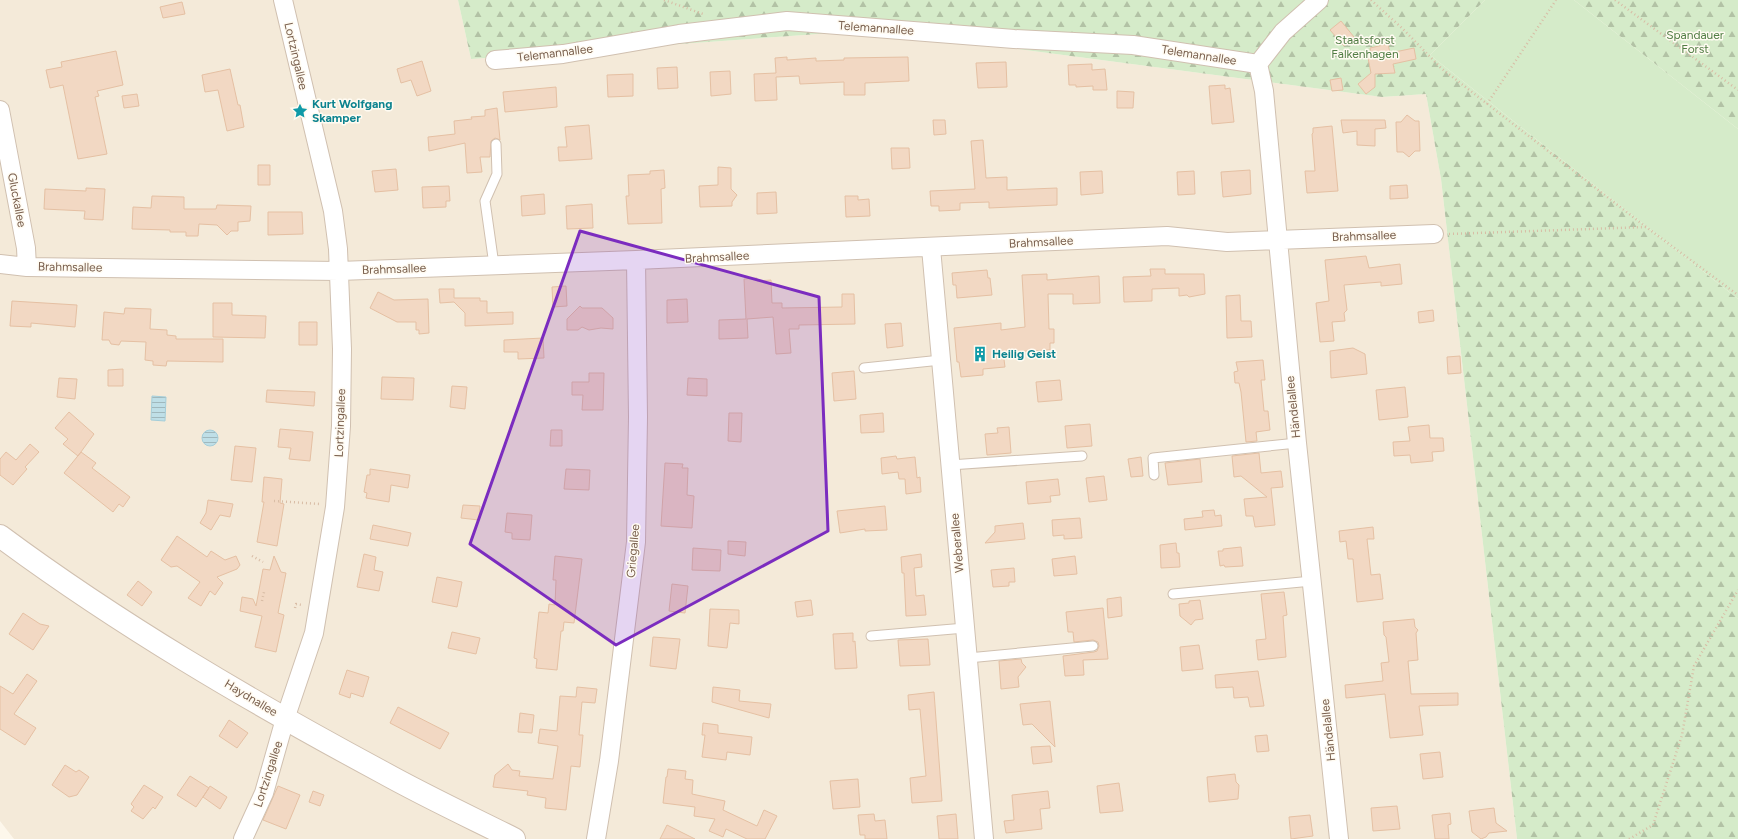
<svg xmlns="http://www.w3.org/2000/svg" width="1738" height="839" font-family="Figtree,sans-serif">
	<style>
		.residential { fill: #f4ead9 }
		.green { fill: #d5ebc9 }
		.forest { fill: url(#forest-firs) }
		.water { fill: url(#water-rules); stroke: #a5ced9 }
		.building { fill: #f2d8c3; stroke: #e5c0a3 }
		.lines { fill: none; stroke-linecap: round; stroke-linejoin: round }
		.service-casing { stroke: #d0c0b0; stroke-width: 11 }
		.minor-casing { stroke: #d0c0b0; stroke-width: 20 }
		.tertiary-casing { stroke: #d0c0b0; stroke-width: 24 }
		.path { stroke: #d8bca5; stroke-width: 2.5; stroke-dasharray: 1 3; stroke-linecap: butt }
		.service { stroke: #fff; stroke-width: 9 }
		.minor { stroke: #fff; stroke-width: 18 }
		.tertiary { stroke: #fff; stroke-width: 22 }
		.marked { fill: #7b2cbf; fill-opacity: 0.2; stroke: #7b2cbf; stroke-width: 3; stroke-linejoin: round }
		.labels { text-anchor: middle; stroke-width: 3; stroke-linejoin: round; paint-order: stroke }
		.street-label { font-size: 12px; fill: #795f4d; stroke: #fffbf2 }
		.park-label { font-size: 12px; fill: #527e45; stroke: #fffbf2 }
		.culture-label { font-size: 12px; font-weight: bold; fill: #0d838f; stroke: #fffbf2; text-anchor: start }
	</style>
	<defs>
		<pattern id="forest-firs" width="22" height="20" patternUnits="userSpaceOnUse"><rect width="22" height="20" fill="#d5ebc9"/><path d="M5 1l3.5 6h-7zM16 11l3.5 6h-7z" fill="#b2c2a5"/></pattern>
		<pattern id="water-rules" width="6" height="5" patternUnits="userSpaceOnUse"><rect width="6" height="5" fill="#bfdfe7"/><path d="M0 2.5h6" fill="none" stroke="#a0b8bd"/></pattern>
	</defs>
	<rect width="100%" height="100%" fill="#fdf7eb"/>
	<path class="residential" d="M0 0H458L471 59 875 30 1382 97 1426 94 1441 179 1517 839H14L0 821Z"/>
	<path class="green" d="M1485 0H1574L1738 129V299L1430 55Z"/>
	<path class="forest" d="M458 0H1485L1430 55 1738 299V839H1517L1441 179 1426 94 1382 97 875 30 471 59Z
		M1574 0H1738V129Z"/>
	<path class="water" d="M152 396 166 397 165 421 151 420Z
		M202 438a8 8 0 1 1 16 0a8 8 0 1 1-16 0Z"/>
	<path class="building" d="M182 2 185 14 163 18 160 7Z
		M1341 21 1354 37 1344 46 1330 30Z
		M1388 44 1390 53 1414 48 1416 59 1393 64 1395 73 1375 74V87L1366 94 1358 84 1371 73 1368 58 1372 57 1370 48Z
		M116 51 123 85 97 91 99 96 95 97 107 154 78 159 63 85 50 88 46 70 62 67 61 62Z
		M787 57V60L816 58V61L844 60V58L908 57 909 81 865 83V95H844V82L800 84 799 76 776 77 777 100 755 101 754 74 776 73 775 58Z
		M422 61 431 91 417 96 411 80 401 83 397 69Z
		M1006 62 1007 87 978 88 976 63Z
		M1092 64V70L1105 69 1107 90H1093V86L1076 87V85H1069L1068 65Z
		M677 67 678 88 658 89 657 68Z
		M230 69 238 105H240L244 127 227 131 218 90 205 92 202 75Z
		M730 71 731 94 711 96 710 72Z
		M633 74V96L608 97 607 75Z
		M1341 78 1343 90 1332 91 1330 80Z
		M1225 85V89L1230 88 1234 122 1212 124 1209 86Z
		M556 87 557 107 505 112 503 92Z
		M1117 91 1134 92 1133 108H1117Z
		M137 94 139 106 124 108 122 96Z
		M497 108 500 140 495 138 491 141 490 157H480L482 172 467 173 465 143 429 151 428 137 455 134 454 121 472 119 471 117 485 116V110Z
		M1407 115 1415 121H1419L1420 151H1415L1409 157 1403 152H1397L1396 122H1401Z
		M933 120H945L946 134 934 135Z
		M1341 120H1385L1386 128 1375 129V146L1357 145V131L1343 133Z
		M589 125 592 159 559 161 558 147H567L565 127Z
		M1332 126 1338 191 1307 193 1305 171H1315L1312 134 1313 133V128Z
		M983 140 986 178 1007 177V190L1057 188V205L989 208V202L960 203V210L939 211V206H931L930 191 975 189 971 141Z
		M891 148H909L910 168 892 169Z
		M258 165H270V185H258Z
		M718 167 731 168V189L737 195 732 202V206L700 207 699 186 718 185Z
		M396 169 398 190 375 192 372 171Z
		M664 170 665 188 661 189 662 223 628 224 626 196H629L628 175 650 174V171Z
		M1250 170 1251 194 1223 197 1221 172Z
		M1102 171 1103 193 1081 195 1080 172Z
		M1194 171 1195 194 1178 195 1177 172Z
		M1407 185 1408 198 1390 199V186Z
		M449 186 450 201H446V207L423 208 422 187Z
		M86 188 105 189 103 220 84 219 85 211 44 209 45 189 86 191Z
		M776 192 777 213 757 214V193Z
		M544 194 545 214 522 216 521 196Z
		M152 196 184 197V209H216L217 205 251 206 250 221 238 222V231H231L227 235 217 225 199 224 198 236H186V232H170V230L132 229 133 207 151 208Z
		M845 196H858V200L869 199 870 216 846 217Z
		M592 204 593 228 567 229 566 206Z
		M268 212H302L303 234 268 235Z
		M1366 256 1369 268 1400 264 1402 284 1381 286V282L1344 285 1347 310 1344 313 1345 321 1332 322 1334 341 1320 342 1316 303 1329 301 1325 260Z
		M1150 269H1165V274H1204L1205 294 1189 297 1187 295 1179 296V288L1152 289V301L1124 302 1123 277 1151 276Z
		M987 270 988 278H990L992 295 957 298 956 285H953L952 273Z
		M1047 274V280L1099 276 1100 303 1073 304V294H1048L1049 329H1054V343H1050V350L1003 352 1005 367 983 369V375L961 377 959 362H957L954 328 1001 323V330L1025 327 1022 275Z
		M757 278V281L771 280 772 303H782V308L842 307V294H854L855 324 799 325V329H789L791 353 776 354 773 317 747 319 748 338 719 339V320L746 319 744 279Z
		M566 286 567 306 553 307 552 287Z
		M439 289H454V298H480V301H487V313L513 312V324L465 326V313L454 302 440 303Z
		M378 292 394 300 428 299 429 333 419 334V330H416V322H397L370 308Z
		M1240 295 1241 321H1251L1252 337 1227 338 1226 296Z
		M687 299 688 322 667 323V300Z
		M12 301 77 305 75 327 31 323V327L10 326Z
		M213 303H232V315L266 316 265 338 213 337Z
		M580 306 582 308H602L613 318V329L601 328 589 330 582 327 578 330H567V319Z
		M125 308 151 309 150 329 167 330V335L176 336V339H223V362L167 361 166 366 153 365V361L145 360 146 342 121 341 119 345 111 344 109 340H102L104 312 124 314Z
		M1433 310 1434 321 1419 323 1418 312Z
		M299 322H317V345H299Z
		M901 323 903 346 887 348 885 324Z
		M543 338 544 358 518 359V352H504V340Z
		M1353 348 1365 354 1367 374 1331 378 1330 351Z
		M1460 356 1461 373 1448 374 1447 357Z
		M1263 360 1265 380H1261L1264 411H1268L1270 430 1256 432 1257 441 1246 442 1241 392 1239 383H1235L1234 372 1238 371 1236 362Z
		M123 369V386H108V370Z
		M854 371 856 399 834 401 832 373Z
		M589 373H604L603 410H582L583 395H572V382H589Z
		M382 377 414 378 413 400 381 399Z
		M59 378 77 379 75 399 57 397Z
		M688 378 707 379V396L687 395Z
		M1060 380 1062 400 1038 402 1036 382Z
		M452 386 467 387 465 409 450 407Z
		M1405 387 1408 417 1379 420 1376 390Z
		M267 390 315 392 314 406 266 402Z
		M69 412 94 434 78 456 63 444 68 439 55 428Z
		M729 413H742L741 442 728 441Z
		M883 413 884 432 861 433 860 415Z
		M1090 424 1092 446 1067 448 1065 426Z
		M1429 425 1430 438H1443L1444 451 1432 452 1433 461 1411 463 1410 455 1394 456 1393 442 1410 441 1408 427Z
		M1009 427 1011 453 987 455 985 434 998 433 997 428Z
		M280 429 313 432 310 461 289 459 291 448 278 447Z
		M551 430H562V446H550Z
		M30 444 39 452 25 467 27 469 13 485 0 475V459L6 452 16 460Z
		M235 446 256 448 252 482 231 480Z
		M81 452 96 463 92 468 130 497 123 507 119 504 113 512 64 473Z
		M1259 453 1261 473 1281 471 1283 487 1271 488 1275 525 1255 527 1253 516H1246L1244 499 1267 497 1241 476 1234 477 1232 456Z
		M896 456 897 459 915 457 917 478 920 477 921 492 906 494 905 479H899L898 472 882 474 881 458Z
		M1141 457 1143 476 1131 477 1128 459Z
		M1200 459 1202 482 1168 485 1165 463Z
		M665 463 683 464 682 468H688L687 495 694 496 692 528 661 526Z
		M370 469 410 475 408 488 391 485 389 502 366 498 367 493 364 492 367 475H370Z
		M566 469 590 470 589 490 564 489Z
		M1104 476 1107 500 1089 502 1086 478Z
		M264 477 282 479 280 503 284 504 277 546 257 542 264 502H262Z
		M1058 479 1060 495 1050 496 1051 502 1028 504 1026 482Z
		M208 500 233 504 230 517 220 515 211 530 200 523 206 513Z
		M463 505 480 506 479 520 461 518Z
		M885 506 887 530 865 531V529L840 533 837 511Z
		M1214 510 1215 516 1221 515 1222 526 1185 530 1184 519 1203 517 1202 511Z
		M507 513 532 515 530 540 512 539V533L505 532Z
		M1080 518 1082 538 1064 539V535L1053 536 1052 520Z
		M1023 523 1025 539 985 543 995 532V526Z
		M373 525 411 533 408 546 370 539Z
		M1373 527 1374 539H1367L1371 575 1380 574 1383 599 1357 602 1353 559H1348L1346 541 1340 542 1339 531Z
		M177 536 207 557 211 551 225 560 236 556 240 565 237 569 217 577 223 583 215 595 210 591 201 606 188 598 200 582 177 566 171 567 161 560Z
		M728 541 746 542 745 556 728 554Z
		M1176 543 1177 553H1179L1180 567 1161 568 1160 545Z
		M1241 547 1243 566 1225 567 1224 565 1220 566 1218 551H1223V549Z
		M693 548 721 550 720 571 692 570Z
		M364 554 376 557 374 570 383 572 379 591 357 587Z
		M921 554 922 567 914 568 916 596 924 595 926 615 906 616 904 573H902L901 557Z
		M274 556 281 572 286 573 278 613 284 615 276 652 255 647 262 616 240 611 242 597 253 599 256 606 263 569 270 570Z
		M555 556 582 559 574 623 564 622 563 631H561L557 670 536 668 537 659 534 658 539 612 548 613 549 604 555 605 556 580H553Z
		M1075 556 1077 574 1054 576 1052 559Z
		M1014 568 1015 582H1009V586L993 587 991 570Z
		M437 577 462 582 457 607 432 602Z
		M138 581 152 592 142 606 127 595Z
		M672 584 688 586 685 613 669 611Z
		M1284 592 1287 615 1283 616 1286 657 1258 660 1256 640 1266 639 1261 594Z
		M1121 597 1122 616 1108 618 1107 599Z
		M811 600 813 615 797 617 795 602Z
		M1200 600 1203 619 1195 620 1191 625 1180 616 1179 604 1189 603V601Z
		M1103 608 1108 659 1083 660 1084 675 1065 676 1063 656 1094 652 1097 651 1099 646 1098 642 1093 640 1074 642 1073 632H1068L1066 612Z
		M710 609 739 610V624L730 623 727 648 708 646Z
		M23 613 40 624 49 626 33 650 9 634Z
		M1414 619 1415 627 1418 630 1416 633 1418 660 1408 661 1411 694 1458 693V705L1419 706 1423 735 1390 738 1385 694 1346 698 1345 685 1383 681 1381 663 1389 662 1386 637 1384 635 1383 622Z
		M452 632 480 638 476 654 448 648Z
		M853 633V642L855 641 857 668 835 669 833 634Z
		M653 637 680 639 676 669 650 666Z
		M928 639 930 665 900 666 898 640Z
		M1199 645 1203 669 1182 671 1180 647Z
		M1021 659 1022 663 1026 667 1018 677 1019 687 1001 689 999 661Z
		M347 670 369 677 363 697 351 693 350 698 339 694Z
		M1258 671 1264 706 1250 707 1248 697 1234 698 1233 687 1216 688 1215 675Z
		M27 674 37 681 14 714 36 728 25 745 0 729V686L13 694Z
		M577 687 597 689 595 703 582 702 579 735H583L580 767 571 766 566 810 545 808 546 798 527 795 528 791 493 787 495 775 508 764 512 770 520 771 519 776 553 779 558 746 538 743 540 729 557 731 560 696 576 697Z
		M713 687 740 690 739 701 771 704 769 718 712 702Z
		M934 692 942 801 912 803 910 778 926 776 920 709 909 710 908 695Z
		M1050 701 1055 747 1032 724 1023 725 1020 704Z
		M398 707 449 733 440 749 390 723Z
		M520 713 534 715 532 733 518 732Z
		M229 720 248 733 237 748 219 736Z
		M703 723 718 725V733L752 737 750 755 727 752 726 760 702 757 705 735H702Z
		M1267 735 1269 751 1257 752 1255 736Z
		M1050 746 1052 762 1033 764 1031 747Z
		M1440 752 1443 777 1423 779 1420 754Z
		M65 765 76 772 79 770 89 777 77 795 69 797 52 785Z
		M668 769 686 771 685 779 693 780 692 794 725 801 723 810 757 826 764 810 777 816 765 839H747L726 829 723 837 709 831 715 819 694 816 695 807 663 803 666 777H667Z
		M1235 774 1236 782 1239 785 1238 799 1209 802 1207 777Z
		M190 776 209 788 196 807 177 795Z
		M858 779 860 807 833 809 830 781Z
		M1119 783 1123 811 1100 813 1097 786Z
		M144 785 163 797 155 809 153 807 143 819 131 811 134 807 131 804Z
		M210 786 227 797 220 809 203 797Z
		M278 786 300 795 286 829 263 820Z
		M313 791 324 795 320 806 309 802Z
		M1048 791 1050 808 1040 809 1042 829 1006 833 1004 821 1014 820 1012 795Z
		M1397 806 1400 829 1373 831 1371 808Z
		M1494 808 1496 823 1507 831 1489 833 1486 837 1481 839 1472 832 1469 811Z
		M1450 813 1451 824 1448 825 1449 839H1435L1432 815Z
		M874 814 875 821 885 820 887 839H865V835H860L858 815Z
		M956 814 958 839H939L937 816Z
		M1310 815 1313 836 1291 839 1289 817Z
		M667 825 695 839H660Z"/>
	<g class="lines">
		<g class="service-casing">
			<path id="service" d="M494 265 485 201 497 174 496 144
				M864 368 941 360
				M950 465 1082 456
				M1154 475 1153 458 1297 443
				M1173 594 1312 581
				M871 636 965 628
				M968 658 1093 646"/>
		</g>
		<g class="minor-casing">
			<path id="minor" d="M1319 0 1283 32 1258 64 1264 91 1297 443 1339 839
				M495 60 563 54 679 34 787 21 1014 39 1133 45 1258 64
				M0 110 26 248 27 267
				M931 248 984 839
				M0 264 27 267 339 271 636 260 1167 236 1227 242 1434 234
				M243 839 264 793 285 719 314 633 335 507 341 426 342 349 338 249 333 211 283 0
				M596 839 609 761 636 542 638 417 636 260"/>
		</g>
		<g class="tertiary-casing">
			<path id="tertiary" d="M0 536C120 625 250 701 382 772 425 796 470 817 514 839"/>
		</g>
		<path class="path" d="M664 0 703 14
			M1371 0 1403 29 1441 68 1646 227 1738 295
			M1615 0 1738 90
			M1487 104 1556 0
			M1449 234 1646 227
			M274 501 320 504
			M252 556 263 562
			M262 601 264 592
			M295 608 296 604 302 605
			M1629 839 1653 825 1682 735 1694 666 1738 590"/>
		<use href="#service" class="service"/>
		<use href="#minor" class="minor"/>
		<use href="#tertiary" class="tertiary"/>
	</g>
	<path class="marked" d="M580 231 819 297 828 531 616 645 470 544Z"/>
	<defs>
		<g id="sight-bare" transform="scale(1.2)"><path d="M0-6L1.8-2.2L6-1.7L2.9 1.2L3.7 5.4L0 3.3L-3.7 5.4L-2.9 1.2L-6-1.7L-1.8-2.2Z" fill="#0f9aa8" stroke="#fffbf2" stroke-width="2.5" paint-order="stroke"/></g>
		<g id="building-bare" transform="scale(1.2)"><path d="M-4-6H4V6H1V3H-1V6H-4ZM-2.5-4.3h1.7v1.8h-1.7ZM.8-4.3h1.7v1.8H.8ZM-2.5-1h1.7V.8h-1.7ZM.8-1h1.7V.8H.8Z" fill="#0f9aa8" stroke="#fffbf2" stroke-width="2.5" paint-order="stroke"/></g>
	</defs>
	<g fill-rule="evenodd">
		<use href="#sight-bare" x="300" y="111"/>
		<use href="#building-bare" x="980" y="354"/>
	</g>
	<g class="labels">
		<g class="street-label">
			<text transform="translate(876 28) rotate(4)" y="4">Telemannallee</text>
			<text transform="translate(555 53) rotate(-7)" y="4">Telemannallee</text>
			<text transform="translate(1199 55) rotate(9)" y="4">Telemannallee</text>
			<text transform="translate(296 56) rotate(77)" y="4">Lortzingallee</text>
			<text transform="translate(17 200) rotate(79)" y="4">Gluckallee</text>
			<text transform="translate(1364 236) rotate(-2)" y="4">Brahmsallee</text>
			<text transform="translate(1041 242) rotate(-3)" y="4">Brahmsallee</text>
			<text transform="translate(717 257) rotate(-3)" y="4">Brahmsallee</text>
			<text transform="translate(70 267) rotate(1)" y="4">Brahmsallee</text>
			<text transform="translate(394 269) rotate(-2)" y="4">Brahmsallee</text>
			<text transform="translate(1293 407) rotate(-96)" y="4">Händelallee</text>
			<text transform="translate(340 423) rotate(-88)" y="4">Lortzingallee</text>
			<text transform="translate(957 543) rotate(-95)" y="4">Weberallee</text>
			<text transform="translate(633 551) rotate(-85)" y="4">Griegallee</text>
			<text transform="translate(251 698) rotate(31)" y="4">Haydnallee</text>
			<text transform="translate(1328 730) rotate(-96)" y="4">Händelallee</text>
			<text transform="translate(268 774) rotate(-72)" y="4">Lortzingallee</text>
		</g>
		<g class="park-label">
			<text x="1695" y="39">Spandauer<tspan x="1695" dy="14">Forst</tspan></text>
			<text x="1365" y="44">Staatsforst<tspan x="1365" dy="14">Falkenhagen</tspan></text>
		</g>
		<g class="culture-label">
			<text x="312" y="108">Kurt Wolfgang<tspan x="312" dy="14">Skamper</tspan></text>
			<text x="992" y="358">Heilig Geist</text>
		</g>
	</g>
</svg>
